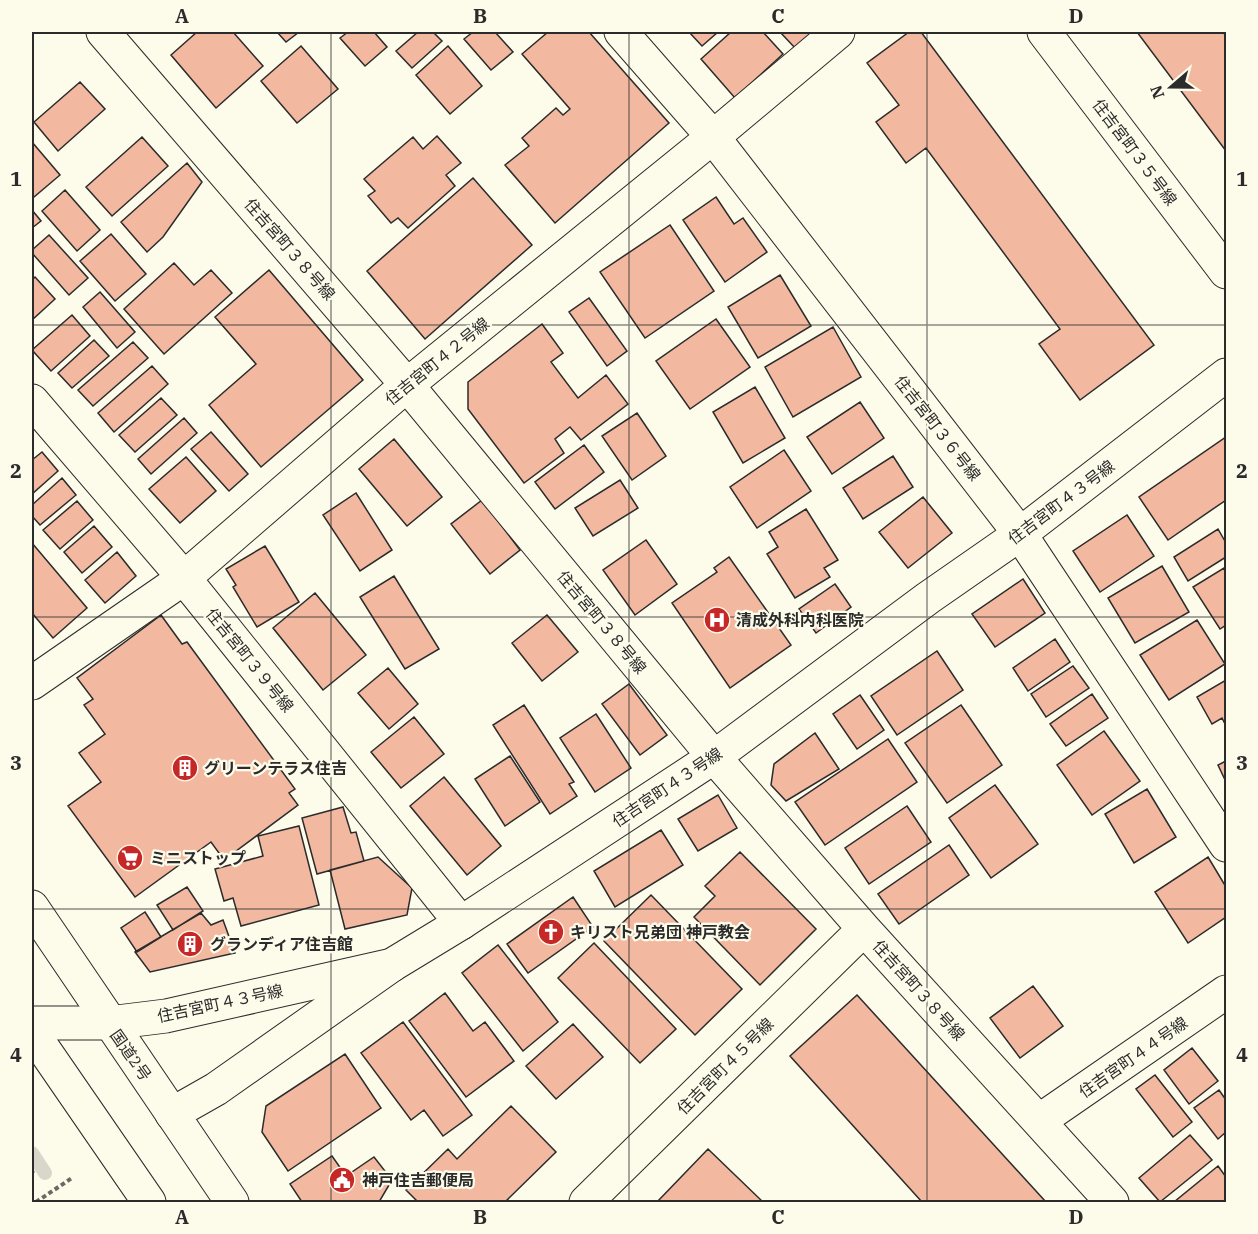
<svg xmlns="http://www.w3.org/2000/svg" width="1258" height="1234" font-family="'IBM Plex Serif','Noto Sans JP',serif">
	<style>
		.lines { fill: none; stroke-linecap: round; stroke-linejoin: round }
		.stream { stroke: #d8d7c9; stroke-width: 14 }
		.building { fill: #f2b8a0; stroke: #2b2b2b; stroke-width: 1.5 }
		.minor-casing { stroke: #2b2b2b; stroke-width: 35 }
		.tertiary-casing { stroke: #2b2b2b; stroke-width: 35 }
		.trunk-casing { stroke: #2b2b2b; stroke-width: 35 }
		.path { stroke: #6a6964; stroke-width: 4; stroke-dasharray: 4.5 3; stroke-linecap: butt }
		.minor { stroke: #fdfbea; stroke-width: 33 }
		.tertiary { stroke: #fdfbea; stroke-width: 33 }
		.trunk { stroke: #fdfbea; stroke-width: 33 }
		.wall { stroke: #2b2b2b; stroke-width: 3 }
		.grid { fill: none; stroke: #2b2b2b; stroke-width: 1.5; stroke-opacity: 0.55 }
		.labels { text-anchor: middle; stroke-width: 4.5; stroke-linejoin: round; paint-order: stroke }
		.street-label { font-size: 16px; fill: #2b2b2b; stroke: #fdfbea }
		.poi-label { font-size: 16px; font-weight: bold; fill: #2b2b2b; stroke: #fdfbea; text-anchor: start }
		.neatline { fill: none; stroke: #2b2b2b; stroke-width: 2 }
		.grid-label { font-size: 20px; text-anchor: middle; font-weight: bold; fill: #2b2b2b }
	</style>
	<rect width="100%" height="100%" fill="#fdfbea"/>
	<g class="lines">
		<path class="stream" d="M32 1153 45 1173"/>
	</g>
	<path class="building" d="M197 32H233L263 66 216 108 171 55Z
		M277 32H299L286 42Z
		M348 32H374L387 47 365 66 340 38Z
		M418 32H433L442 41 412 68 396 51Z
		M473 32H495L513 52 491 70 464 39Z
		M548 32H589L669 123 555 223 505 165 529 146 522 138 556 108 563 115 570 109 522 54Z
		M689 32H718L702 46Z
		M731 32H763L783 54 735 98 701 59Z
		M780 32H815L796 49Z
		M909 32H921L1154 345 1080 400 1039 344 1060 329 926 148 906 163 876 122 899 105 867 63Z
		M1137 32H1223L1226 36V151Z
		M301 46 338 89 297 123 261 81Z
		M448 46 482 86 450 114 416 75Z
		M80 82 105 109 58 151 34 122Z
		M437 136 461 163 446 175 455 186 408 228 398 218 391 223 368 196 375 191 364 179 413 137 423 149Z
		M142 137 168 166 112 216 86 187Z
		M32 142 60 175 34 197 32 195Z
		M187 163 202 182 163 237 147 252 121 222Z
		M473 178 532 245 425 339 367 271Z
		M65 190 100 230 77 251 42 211Z
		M716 197 734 224 743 218 767 252 725 282 683 220Z
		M32 210 41 221 32 228Z
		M670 225 714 291 645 338 600 272Z
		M111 234 146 274 115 301 80 261Z
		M49 235 88 278 69 295 32 253V250Z
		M174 263 194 285 211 270 232 293 164 354 124 309Z
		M269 270 363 380 261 467 209 405 256 364 215 317Z
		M780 275 811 326 758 358 728 307Z
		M35 277 55 299 32 320V280Z
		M100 292 135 332 117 348 83 307Z
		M589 298 627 351 607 366 569 312Z
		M72 315 90 336 51 371 32 350Z
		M716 319 750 367 690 409 656 361Z
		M542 324 563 353 551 362 578 398 606 375 628 404 581 440 570 427 555 439 564 453 524 483 468 409V382Z
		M833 327 861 377 793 417 765 367Z
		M94 340 109 356 72 388 58 373Z
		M133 342 148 358 93 406 78 390Z
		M152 366 168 384 114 432 98 413Z
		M755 387 785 438 743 463 713 412Z
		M161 398 177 415 135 452 119 435Z
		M860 402 884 438 832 474 807 437Z
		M637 413 666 456 632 480 602 436Z
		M184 418 197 433 151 474 138 459Z
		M211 432 248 474 229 491 191 449Z
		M1226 437V500L1168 540 1139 497Z
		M394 439 442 497 407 526 359 469Z
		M584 445 604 472 555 509 535 482Z
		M784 450 811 491 757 528 730 487Z
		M42 452 58 471 32 494V460Z
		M893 456 913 487 863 519 843 488Z
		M186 457 216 491 180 523 149 489Z
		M62 478 76 495 40 525 32 516V505Z
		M620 480 638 508 593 536 575 508Z
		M356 493 392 550 360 571 323 515Z
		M923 497 952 533 908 568 879 532Z
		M482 500 520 550 490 574 451 524Z
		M77 501 93 520 60 549 43 530Z
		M806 509 838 560 824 568 830 577 795 598 767 554 778 547 769 532Z
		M1127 515 1154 556 1100 592 1073 551Z
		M94 526 112 547 82 573 64 552Z
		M1218 529 1226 543V557L1188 581 1174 557Z
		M646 540 677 584 635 615 603 570Z
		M32 543 87 608 53 638 32 613Z
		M265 546 299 602 257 627 233 587 236 585 226 569Z
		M117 552 136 576 105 603 85 580Z
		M729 557 791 645 730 688 672 603 717 572 714 568Z
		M1162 566 1189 612 1135 643 1108 598Z
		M1224 568 1226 571V625L1220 629 1193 587Z
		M394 576 439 649 405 669 360 597Z
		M1023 579 1045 613 995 647 972 614Z
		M835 584 851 607 816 633 799 609Z
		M315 593 366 655 323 690 273 628Z
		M161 615 182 644 187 642 295 789 289 793 298 805 224 860 211 842 135 897 68 806 101 782 79 753 105 734 84 705 93 699 77 678Z
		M547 615 578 652 542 681 512 643Z
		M1197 620 1225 664 1169 700 1140 655Z
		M1055 639 1070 662 1028 691 1013 668Z
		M937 651 963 690 897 735 871 696Z
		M1073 666 1089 688 1046 717 1031 694Z
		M388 668 418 704 389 729 358 693Z
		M1226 680V726L1222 718 1212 724 1197 697Z
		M629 684 667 735 640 755 602 704Z
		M1092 694 1108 718 1066 746 1050 724Z
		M860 695 884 730 857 749 833 714Z
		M524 705 574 782 569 784 577 796 550 814 493 725Z
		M961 705 1002 765 947 803 905 743Z
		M596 714 631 768 595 792 560 738Z
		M414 717 444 754 401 788 371 752Z
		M1104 731 1140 781 1092 815 1057 765Z
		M815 733 839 769 786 801 771 785 774 764Z
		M888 739 917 782 825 845 795 802Z
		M510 756 540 802 505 826 475 779Z
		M1226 761V782L1218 765Z
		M444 777 501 846 467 875 410 806Z
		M995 785 1038 844 991 878 949 818Z
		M1147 789 1176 837 1134 863 1105 814Z
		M718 795 737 828 698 851 678 819Z
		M907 806 931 842 869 884 845 848Z
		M343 807 351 833 356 832 364 861 317 874 302 818Z
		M299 826 319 905 241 926 233 898 224 901 215 869 263 856 258 836Z
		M661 830 683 865 615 907 594 871Z
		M949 845 969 875 899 924 878 894Z
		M740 852 816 929 760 985 694 917 715 896 705 886Z
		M378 857 412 888 407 915 345 929 330 870Z
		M1208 857 1226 887V917L1188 943 1155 892Z
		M187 887 203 911 173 930 157 905Z
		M651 895 742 989 695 1035 604 941Z
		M573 897 593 927 528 973 507 944Z
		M145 912 161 937 137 952 121 928Z
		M201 913 211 925 223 920 235 953 150 972 135 952Z
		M594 943 676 1029 640 1063 558 978Z
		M498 945 558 1022 523 1051 462 973Z
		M1033 986 1063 1026 1020 1058 990 1018Z
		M445 993 473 1031 485 1022 514 1061 466 1097 409 1021Z
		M857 995 1046 1202H922L790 1056Z
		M403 1022 472 1115 443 1136 424 1110 411 1120 361 1053Z
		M573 1024 603 1057 556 1099 526 1066Z
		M1192 1048 1218 1081 1189 1104 1164 1070Z
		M345 1054 381 1108 288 1171 262 1132 266 1106Z
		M1155 1075 1192 1122 1173 1137 1136 1089Z
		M1219 1090 1226 1100V1132L1218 1139 1194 1108Z
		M511 1106 556 1152 505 1202H418L406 1190 448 1149 457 1159Z
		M1190 1135 1212 1160 1160 1202 1139 1178Z
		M708 1149 763 1202H657Z
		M332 1156 346 1176 374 1157 392 1180 379 1202H302L290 1184Z
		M1218 1166 1226 1177V1202H1174Z"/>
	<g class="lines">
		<g class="minor-casing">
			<path id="minor" d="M103 32 407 385 714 757 864 929 1112 1202
				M621 32 713 137 1020 534 1226 845
				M1044 32 1226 272
				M32 401 184 578 461 923
				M32 683 184 578 407 385 713 137 838 32
				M172 1114 216 1089 392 965
				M1039 1121 1226 992
				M586 1202 864 929"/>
		</g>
		<g class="tertiary-casing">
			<path id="tertiary" d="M32 1023H109L166 1016 392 965 461 923 714 757 928 598 1020 534 1226 375"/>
		</g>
		<g class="trunk-casing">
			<path id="trunk" d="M32 907 232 1202
				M32 1032 149 1202"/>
		</g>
		<path class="path" d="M36 1202 72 1178"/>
		<use href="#minor" class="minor"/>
		<use href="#tertiary" class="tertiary"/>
		<use href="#trunk" class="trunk"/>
		<path class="wall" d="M32 1170 33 1172"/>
	</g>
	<path class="grid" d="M331 32V1202M629 32V1202M927 32V1202M32 325H1226M32 617H1226M32 909H1226"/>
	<defs>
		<g id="hospital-disc" transform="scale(1.35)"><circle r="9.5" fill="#c62828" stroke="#fdfbea"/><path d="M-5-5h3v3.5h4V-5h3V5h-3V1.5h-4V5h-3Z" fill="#fff"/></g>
		<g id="building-disc" transform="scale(1.35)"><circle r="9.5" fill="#c62828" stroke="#fdfbea"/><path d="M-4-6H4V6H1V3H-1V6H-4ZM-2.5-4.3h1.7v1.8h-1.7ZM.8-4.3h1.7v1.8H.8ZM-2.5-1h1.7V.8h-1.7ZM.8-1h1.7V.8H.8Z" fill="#fff"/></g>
		<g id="supermarket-disc" transform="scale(1.35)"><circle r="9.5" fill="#c62828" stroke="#fdfbea"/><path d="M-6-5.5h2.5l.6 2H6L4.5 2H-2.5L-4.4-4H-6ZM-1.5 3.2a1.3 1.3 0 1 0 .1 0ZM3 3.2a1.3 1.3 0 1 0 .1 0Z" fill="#fff"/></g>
		<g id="church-disc" transform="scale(1.35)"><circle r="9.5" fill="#c62828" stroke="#fdfbea"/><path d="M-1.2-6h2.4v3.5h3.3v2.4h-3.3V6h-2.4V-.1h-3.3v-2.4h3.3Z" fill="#fff"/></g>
		<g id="civic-disc" transform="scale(1.35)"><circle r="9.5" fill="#c62828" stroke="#fdfbea"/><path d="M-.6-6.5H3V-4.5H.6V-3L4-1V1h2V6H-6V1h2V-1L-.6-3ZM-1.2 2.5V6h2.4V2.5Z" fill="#fff"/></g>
	</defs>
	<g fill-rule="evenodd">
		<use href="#hospital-disc" x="717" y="620"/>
		<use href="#building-disc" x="185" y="768"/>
		<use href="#supermarket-disc" x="130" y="858"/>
		<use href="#church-disc" x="551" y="932"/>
		<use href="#building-disc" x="190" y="944"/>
		<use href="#civic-disc" x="342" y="1180"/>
	</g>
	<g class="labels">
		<g class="street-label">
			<text transform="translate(1135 152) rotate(53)" y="6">住吉宮町３５号線</text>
			<text transform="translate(290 249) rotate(49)" y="6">住吉宮町３８号線</text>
			<text transform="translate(437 361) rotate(-39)" y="6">住吉宮町４２号線</text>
			<text transform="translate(938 428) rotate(52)" y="6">住吉宮町３６号線</text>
			<text transform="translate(1061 502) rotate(-37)" y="6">住吉宮町４３号線</text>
			<text transform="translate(602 622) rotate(50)" y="6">住吉宮町３８号線</text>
			<text transform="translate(250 660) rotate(51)" y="6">住吉宮町３９号線</text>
			<text transform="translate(667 787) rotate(-34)" y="6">住吉宮町４３号線</text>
			<text transform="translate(919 990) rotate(48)" y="6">住吉宮町３８号線</text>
			<text transform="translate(220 1003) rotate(-12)" y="6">住吉宮町４３号線</text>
			<text transform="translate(131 1055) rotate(55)" y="6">国道2号</text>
			<text transform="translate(1133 1057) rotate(-35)" y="6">住吉宮町４４号線</text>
			<text transform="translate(725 1066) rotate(-45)" y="6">住吉宮町４５号線</text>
		</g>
		<g class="poi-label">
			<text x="736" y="626">清成外科内科医院</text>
			<text x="204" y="774">グリーンテラス住吉</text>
			<text x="150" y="864">ミニストップ</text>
			<text x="570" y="938">キリスト兄弟団 神戸教会</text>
			<text x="210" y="950">グランディア住吉館</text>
			<text x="362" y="1186">神戸住吉郵便局</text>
		</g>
	</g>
	<rect width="1258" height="1234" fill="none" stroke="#fdfbea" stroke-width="66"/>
	<g transform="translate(1171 87) rotate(250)" stroke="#fdfbea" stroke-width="4.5" paint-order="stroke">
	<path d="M0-4.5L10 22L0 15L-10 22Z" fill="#2b2b2b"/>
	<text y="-9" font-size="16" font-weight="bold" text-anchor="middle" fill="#2b2b2b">N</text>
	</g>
	<rect x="33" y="33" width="1192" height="1168" class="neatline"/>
	<g class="grid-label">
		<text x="182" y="23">A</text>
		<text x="480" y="23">B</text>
		<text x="778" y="23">C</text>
		<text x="1076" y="23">D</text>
		<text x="16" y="186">1</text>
		<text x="1242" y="186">1</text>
		<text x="16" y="478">2</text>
		<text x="1242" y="478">2</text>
		<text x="16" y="770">3</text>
		<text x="1242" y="770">3</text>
		<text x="16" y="1062">4</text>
		<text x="1242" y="1062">4</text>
		<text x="182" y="1224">A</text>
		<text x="480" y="1224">B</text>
		<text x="778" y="1224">C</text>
		<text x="1076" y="1224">D</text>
	</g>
</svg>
